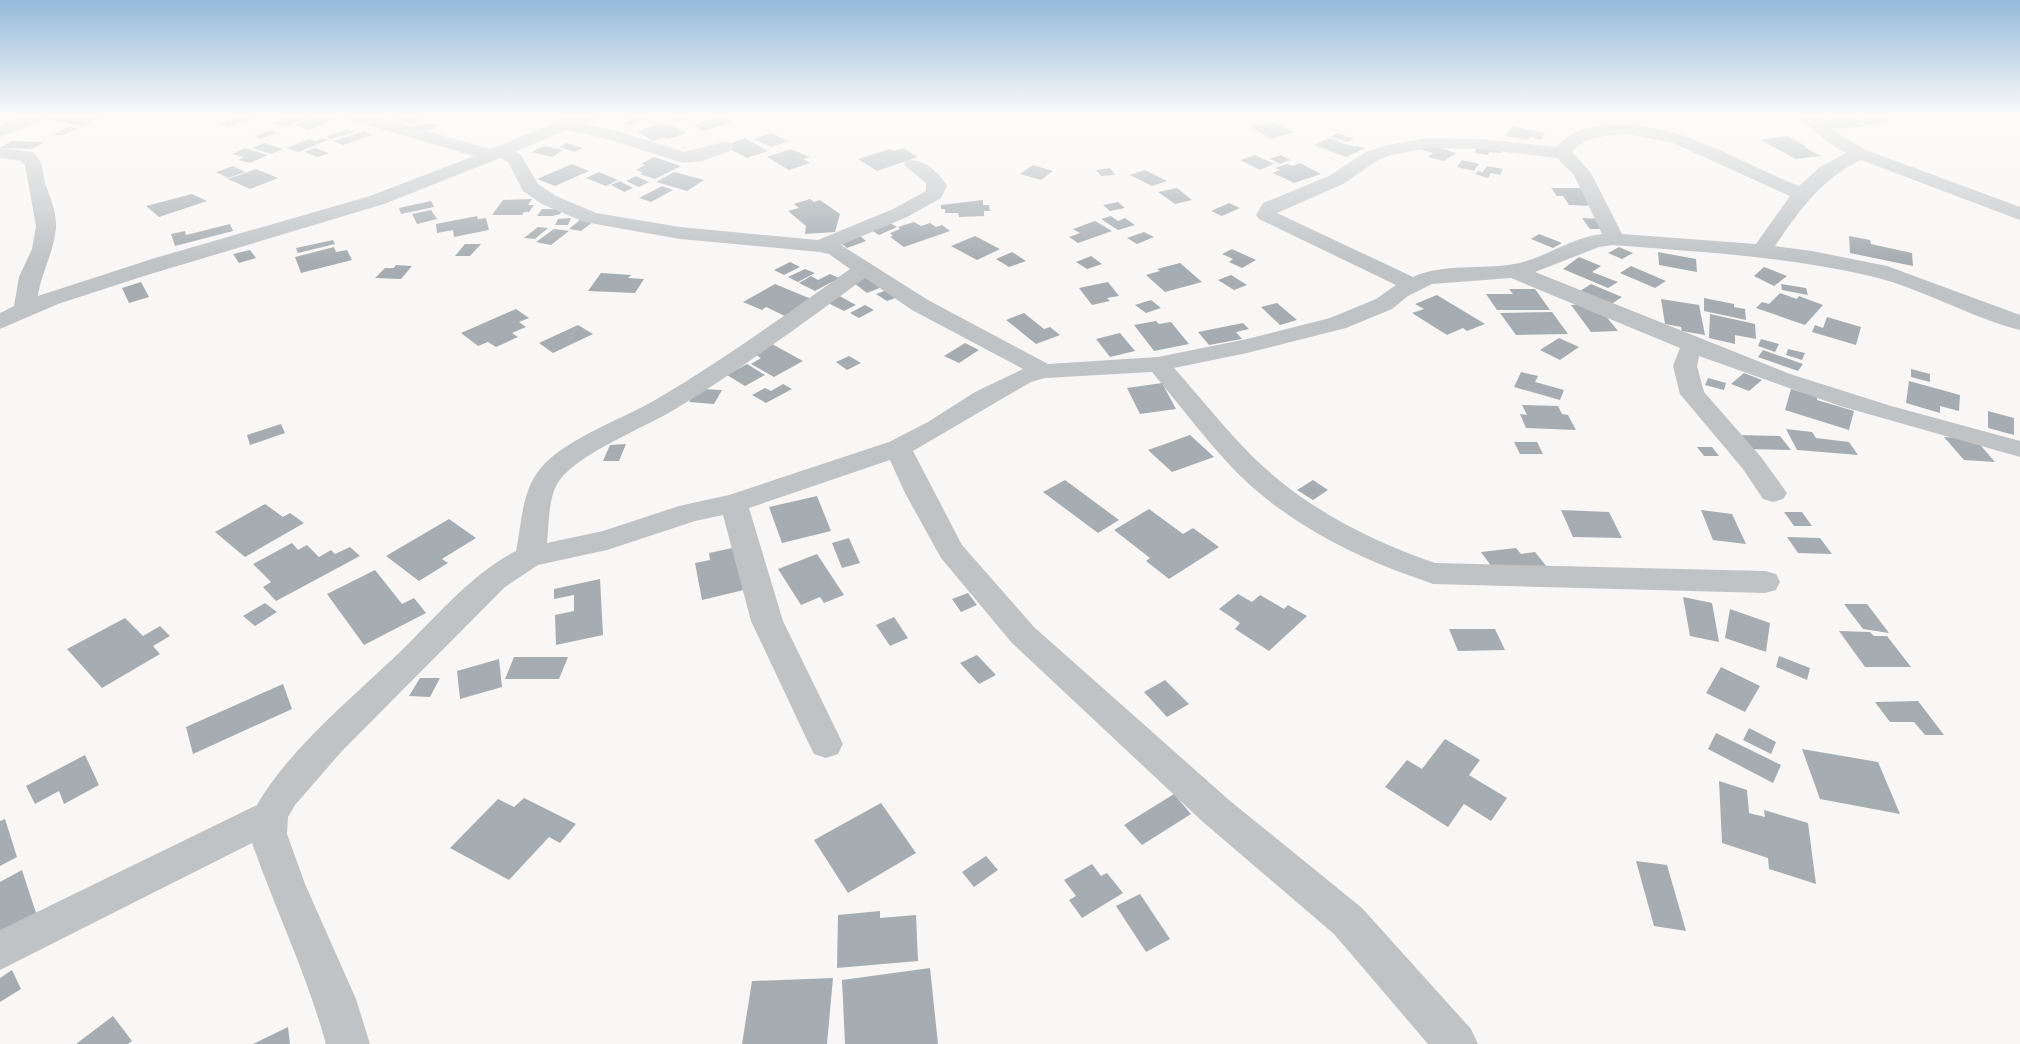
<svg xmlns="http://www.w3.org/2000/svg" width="2020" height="1044" font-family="Mulish,sans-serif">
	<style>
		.building { fill: #a5adb2 }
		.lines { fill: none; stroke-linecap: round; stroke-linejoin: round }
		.street { fill: #bfc3c6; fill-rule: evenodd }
	</style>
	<rect width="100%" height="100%" fill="#f8f7f5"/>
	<path class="building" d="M55 116H93L102 118 82 126 47 119Z
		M242 116H258L227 127 220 123Z
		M302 116H312L285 126 274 123 290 117 296 118Z
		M320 116H342L309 130 295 125Z
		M400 116H422L426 117 412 123 396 118Z
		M626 116H643L648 118 629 125 624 123 633 119Z
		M667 116H695L679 122Z
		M722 116 734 121 703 131 693 125Z
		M1861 116H1876L1888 121 1868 125 1856 121 1867 118Z
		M1853 119 1865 127 1830 128 1819 120Z
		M1274 122 1294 132 1271 139 1251 127Z
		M662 123 667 126 672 125 687 133 668 139 664 137 653 141 637 131Z
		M418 124H437L431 130H412Z
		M1512 126 1545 133 1541 140 1530 137 1528 140 1506 136Z
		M68 127 79 128 64 135H53Z
		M347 129 355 132 331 139 326 137Z
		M270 130 277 133 261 139 254 136Z
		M364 131 373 135 343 145 334 141Z
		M771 133 788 141 771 147 754 139Z
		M1337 133 1354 139 1348 142 1331 137Z
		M1787 136 1806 146 1804 147 1821 156 1796 159 1760 140Z
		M323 138 328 140 298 152 287 148 309 139 316 141Z
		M745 138 768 151 747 158 724 146Z
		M1329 138 1354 147 1357 146 1365 148 1346 157 1314 145Z
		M12 141 44 142 32 149 0 148Z
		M264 143 283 149 271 154 252 148Z
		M567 143 583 148 575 152 559 147Z
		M1427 144 1456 153 1444 161 1428 157 1433 153 1420 149Z
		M1477 145 1501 149V153L1489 152 1488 155 1475 153Z
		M544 146 563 150 552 157 532 152Z
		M245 148 268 155 250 163 238 160 244 157 232 154Z
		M315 148 329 153 318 157 304 152Z
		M903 148 918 157 877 171 858 159 890 149 894 151Z
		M791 149 810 157 803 159 810 163 789 170 767 157Z
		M1255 155 1274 164 1260 170 1240 160Z
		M1281 155 1290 160 1280 164 1270 159Z
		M654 157 681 166 655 179 640 174 643 173 636 170 645 165 641 164Z
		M1462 160 1479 164 1474 171 1457 167Z
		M1300 163 1321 174 1294 183 1273 173 1280 170 1275 168 1287 164 1292 166Z
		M572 164 589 171 555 186 537 179Z
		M1033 165 1053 171 1041 180 1020 174Z
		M233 166 245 172 228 178 216 172Z
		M1487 166 1503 169 1500 175 1491 173 1488 178 1475 174 1478 171 1483 172Z
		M1110 168 1115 175 1101 176 1096 170Z
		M256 169 278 178 250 189 228 179Z
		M1145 170 1167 181 1152 186 1130 175Z
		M599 172 618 180 606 186 586 178Z
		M674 172 704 180 687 191 656 182Z
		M636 176 649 182 639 187 626 181Z
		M620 181 633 188 624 192 611 185Z
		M662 186 673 190 651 202 639 198Z
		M1177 188 1192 200 1175 204 1158 192Z
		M1551 188H1581L1595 206 1569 205 1563 196H1557Z
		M192 194 207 201 159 217 146 206Z
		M532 199 528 205H534L529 212H524L522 215H492L503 200Z
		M810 199 814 202 820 200 840 214 835 232 805 234 806 226 788 211 799 208 794 204Z
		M983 200V205H989L990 211H984V216L959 217 958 213H945V209H941V205Z
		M431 201 434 207 401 214 399 208Z
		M1118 202 1125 208 1110 211 1103 205Z
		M1229 203 1240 208 1222 216 1211 211Z
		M542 209H563L560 214 553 216H537Z
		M431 210 437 219 417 224 412 214Z
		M477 216 478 219 486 218 489 230 454 237 453 230 437 233 436 224Z
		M1111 216 1118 221 1125 218 1135 225 1118 230 1101 219Z
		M571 218 568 225H555L558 219Z
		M1582 218 1600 219 1608 229H1590Z
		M581 219 594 221 581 231 569 229Z
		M1095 221 1112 231 1078 243 1069 237 1080 233 1073 229Z
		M888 222 897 227 879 235 871 230Z
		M914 222 921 226 930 223 936 227 942 225 950 231 904 247 890 237 893 236 890 233 900 229 898 227Z
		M230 224 233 231 175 246 171 234 185 231 186 235Z
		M538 227 548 228 535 239 524 238Z
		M554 229 569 231 551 245 536 242Z
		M1144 232 1154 237 1137 244 1127 238Z
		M1539 234 1562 243 1553 248 1531 239Z
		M860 236 866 241 847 248 841 243Z
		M975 236 1000 249 977 260 951 246Z
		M1849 236 1870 240 1871 244 1912 253 1913 266 1850 253Z
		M333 240 335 244 298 253 296 248Z
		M465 244H481L470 256H455Z
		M334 247 336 252 347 250 352 260 301 273 295 257Z
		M1619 247 1633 253 1622 259 1608 253Z
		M1232 249 1256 260 1242 268 1229 262 1233 259 1222 254Z
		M250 250 256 258 239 263 233 254Z
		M1012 252 1026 261 1009 267 996 259Z
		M1658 252 1696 259 1697 272 1659 265Z
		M1091 256 1102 264 1087 269 1076 262Z
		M1579 257 1601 266 1592 272 1618 282 1608 288 1563 269Z
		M790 262 800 267 784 275 774 270Z
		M1180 263 1202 282 1165 292 1146 275 1160 271 1157 269Z
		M396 265 412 266 401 279 375 278 385 268H394Z
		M1631 266 1666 281 1655 288 1620 273Z
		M1764 267 1787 276 1774 286 1754 276Z
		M805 269 815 273 798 282 788 277Z
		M601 273 631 275 628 278 644 279 635 293 588 291Z
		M830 274 839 278 815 291 799 283 811 276 818 280Z
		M865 275 882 287 867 293 850 280Z
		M1231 275 1247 285 1234 290 1218 280Z
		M141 282 149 297 129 303 122 288Z
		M1108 282 1119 296 1107 298 1110 301 1092 305 1079 288Z
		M775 284 816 301 787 317 766 307 762 310 743 302Z
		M1591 284 1622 297 1610 305 1577 293Z
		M1781 284 1806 288 1808 295 1782 290Z
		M1509 289H1535L1550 310H1497L1486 294H1513Z
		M887 290 898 297 887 301 876 294Z
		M1780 293 1797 299 1799 296 1823 305 1805 325 1756 308 1762 302 1769 304Z
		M836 294 856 305 844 311 824 301Z
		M1437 295 1485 324 1467 331 1463 328 1447 335 1412 313 1424 309 1415 304Z
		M1704 298 1734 304V307L1745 309 1746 320 1704 311Z
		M1661 299 1699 305 1705 335 1682 331 1681 327 1665 324Z
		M1151 300 1161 308 1146 313 1135 305Z
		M1277 303 1297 320 1280 325 1261 307Z
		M1588 304 1600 309 1618 331 1591 332 1571 305Z
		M865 305 874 310 859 318 850 313Z
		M516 309 529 318 519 322 526 327 512 333 518 337 496 347 488 342 478 346 461 333Z
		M1552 312 1568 334 1516 335 1500 313Z
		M1024 313 1044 329 1050 327 1060 335 1036 344 1006 320Z
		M1710 314 1755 324 1756 339 1735 335V344L1709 338Z
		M1827 317 1861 327 1856 345 1812 332 1815 325 1823 328Z
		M1156 321 1159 324 1171 322 1189 344 1154 351 1134 325Z
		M1243 323 1249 329 1236 332 1242 339 1209 345 1198 332Z
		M578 325 593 334 553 353 539 343Z
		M1120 333 1135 351 1110 357 1096 339Z
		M1559 338 1579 347 1560 360 1540 350Z
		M1761 339 1779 344 1775 352 1758 346Z
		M965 343 979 350 959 363 944 356Z
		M772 344 803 361 774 377 751 364 761 358 754 354Z
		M1788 349 1805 353 1802 360 1786 355Z
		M1763 350 1803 364 1798 371 1758 357Z
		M849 356 861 363 847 370 836 362Z
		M747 364 765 375 745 386 727 375Z
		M1911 369 1930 374V382L1911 377Z
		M1521 372 1538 376 1535 382 1564 390 1560 400 1514 387Z
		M1744 373 1762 380 1749 391 1731 384Z
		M1708 378 1726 383 1724 390 1705 385Z
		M1909 381 1960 395 1959 411 1940 406V413L1906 403Z
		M1162 383 1176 409 1140 414 1127 388Z
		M783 384 792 389 766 403 752 395 765 388 771 391Z
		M703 389 722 390 714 404 689 402 695 393Z
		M1791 389 1817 397V400L1854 411 1849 430 1785 410Z
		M1522 405 1558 406 1562 414 1568 415 1576 430 1526 428 1520 414 1527 415Z
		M1988 411 2014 418V435L1988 428Z
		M281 424 285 433 250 445 247 435Z
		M1786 429 1812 432 1816 438 1849 442 1858 455 1797 450Z
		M1190 435 1214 457 1172 472 1148 450Z
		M1737 435 1780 436 1791 450 1748 449Z
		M1944 437 1975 439 1995 462 1964 460Z
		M1514 442H1537L1543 454H1520Z
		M626 444 619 461H603L610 445Z
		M1697 447H1712L1719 456H1704Z
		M1065 480 1119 520 1098 533 1043 492Z
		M1313 480 1328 490 1313 500 1297 490Z
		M817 496 831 531 782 543 769 507Z
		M265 504 283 517 290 513 304 523 245 557 215 532Z
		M1149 509 1183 534 1193 528 1219 547 1169 579 1146 561 1150 558 1114 530Z
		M1561 510 1609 512 1622 538 1573 537Z
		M1701 510 1732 514 1746 544 1713 540Z
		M1784 512H1802L1812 526H1794Z
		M449 519 476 538 442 559 448 563 419 581 386 556Z
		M1787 537 1820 538 1832 554 1798 553Z
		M849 538 860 563 842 568 832 543Z
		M292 543 298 550 307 545 319 557 331 550 335 554 350 547 360 556 276 601 263 587 271 582 253 564Z
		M742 546 752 588 702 600 695 563 710 560 709 553Z
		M1516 548 1521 554 1535 552 1547 567 1497 574 1481 552Z
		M817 554 844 595 824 603 820 597 801 605 778 569Z
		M375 570 402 604 414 598 426 613 364 645 327 594Z
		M600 579 603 635 556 645 555 615 574 611V595L554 599V589Z
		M968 593 977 605 961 612 952 599Z
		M1238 594 1252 602 1260 595 1284 609 1288 605 1307 616 1269 651 1235 629 1240 623 1219 609Z
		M1683 597 1712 603 1719 642 1690 636Z
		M265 603 277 612 255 626 243 616Z
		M1844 604H1867L1889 633 1863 629Z
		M1730 609 1770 623 1766 652 1725 638Z
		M894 617 908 638 890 646 876 625Z
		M125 618 143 636 160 626 170 636 153 646 160 654 102 688 67 649Z
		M1449 629H1495L1505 650 1458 651Z
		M1839 631 1870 632 1874 636H1887L1911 667H1865Z
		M977 655 996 675 979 684 960 663Z
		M1779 656 1810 668 1807 680 1776 667Z
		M514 657H568L559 679H505Z
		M499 659 502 687 460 699 457 671Z
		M1721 667 1760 686 1745 712 1706 693Z
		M420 678H440L430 697 409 696Z
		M1165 680 1189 704 1167 717 1144 692Z
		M283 684 292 709 193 754 186 727Z
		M1918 701 1944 735H1925L1914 722H1890L1875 702Z
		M1749 728 1776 742 1771 754 1743 740Z
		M1716 733 1781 765 1773 783 1708 749Z
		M1445 739 1480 760 1469 775 1507 798 1491 821 1464 804 1448 827 1385 787 1407 760 1422 769Z
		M1802 749 1878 762 1900 814 1820 799Z
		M85 755 99 785 64 804 59 791 35 804 26 786Z
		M1719 781 1747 790 1749 813 1765 817 1764 810 1808 823 1816 884 1769 869 1768 858 1722 843Z
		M1174 794 1191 814 1142 845 1124 825Z
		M524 798 576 824 560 843 549 837 509 880 450 848 498 799 514 807Z
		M881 803 916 853 848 893 814 840Z
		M5 819 17 857 0 866V821Z
		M986 856 998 870 974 887 962 872Z
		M1636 861 1667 865 1686 931 1654 926Z
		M1092 864 1101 876 1107 873 1123 893 1082 918 1069 900 1076 896 1064 880Z
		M22 870 36 913 0 933V882Z
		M1140 894 1170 939 1146 952 1116 906Z
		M880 911V918L916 915 918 961 837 968 838 915Z
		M930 968 938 1044H845L842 980Z
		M12 970 21 989 0 1002V978Z
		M833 978 827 1044H742L752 981Z
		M113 1016 132 1041 128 1044H76Z
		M288 1027 290 1044H253Z"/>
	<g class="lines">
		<path class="street" d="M24 116H47L44 120 0 137V126Z
			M347 116H374L490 149 573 116H596L594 120 584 124 614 130 684 152 724 142 730 143 733 147 730 151 702 161 683 163 604 138 566 130 515 152 521 155 538 184 556 196 596 213 680 227 818 240 893 209 926 191V183L904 165 906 161C922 157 940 173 947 186L941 198 907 217 841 245 928 300 1048 364 1158 357 1247 339 1330 318 1376 299 1396 285 1259 219 1256 215 1263 203 1329 176 1366 152 1387 145 1428 138 1481 139 1557 147C1569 131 1588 127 1606 125 1678 120 1735 161 1799 186L1820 167 1846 153 1830 144 1797 116H1816L1842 136 1866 150 2020 207V220L1861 160C1821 179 1799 211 1775 246L1812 251 1887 266 2020 315V330C1969 317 1922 288 1870 276 1786 256 1699 252 1613 245L1599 247 1535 272 1790 374 1891 406 2020 441V457L1840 406 1699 356 1697 366 1704 392 1761 457 1787 493 1783 499 1773 502 1763 499 1743 469 1680 394 1673 366 1680 348 1511 278 1432 284 1408 296 1392 309 1346 328 1247 353 1174 368C1201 398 1225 429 1253 457 1304 507 1368 540 1435 563L1765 571 1776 574 1780 582 1776 590 1765 593 1433 584 1422 580C1360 559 1301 530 1251 486 1214 452 1184 410 1152 372L1045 378 1031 382 913 451 962 545 1034 627 1229 800 1362 908 1471 1029 1478 1044H1428L1334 934 1203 822 1012 643 941 558 905 493 890 460 749 508 783 621 843 744 838 754 826 758 814 754 809 744 751 621 723 515 695 521 607 550 538 565 505 587 342 751 295 805 288 817 287 834 305 884 356 999 370 1044H326C307 975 276 911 252 843L0 970V930L257 805C289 749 353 697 400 652 436 617 471 574 516 551 522 523 521 493 540 469 564 439 623 419 657 399 724 359 787 314 850 269L829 254 820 252 680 239 584 222 542 204 523 191 508 162 500 158 384 204 144 276 58 304 0 329V313L14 306 19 277 32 249 36 226 25 165 21 161 0 158V148L33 152C46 166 41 171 46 186 51 200 57 213 56 228 54 252 41 273 38 296L155 258 370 196 474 156 350 120ZM1627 134 1673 143 1790 196 1756 244 1622 234 1591 173 1572 152C1586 135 1607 136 1627 134ZM1428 148 1481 149 1557 158 1574 175 1602 234C1571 237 1544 259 1514 264 1482 270 1443 263 1413 277L1277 213 1343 184 1378 160 1391 155ZM865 278 912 310 1023 369 975 392 928 422 889 442 729 495 679 506 603 531 547 543C549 524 548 497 559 481 579 453 642 429 672 411 739 371 802 324 865 278Z"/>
	</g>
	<linearGradient id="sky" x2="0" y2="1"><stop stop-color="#94bada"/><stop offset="0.44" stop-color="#fcfbfa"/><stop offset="1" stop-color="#fcfbfa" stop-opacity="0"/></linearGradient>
	<rect width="2020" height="262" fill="url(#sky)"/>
</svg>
